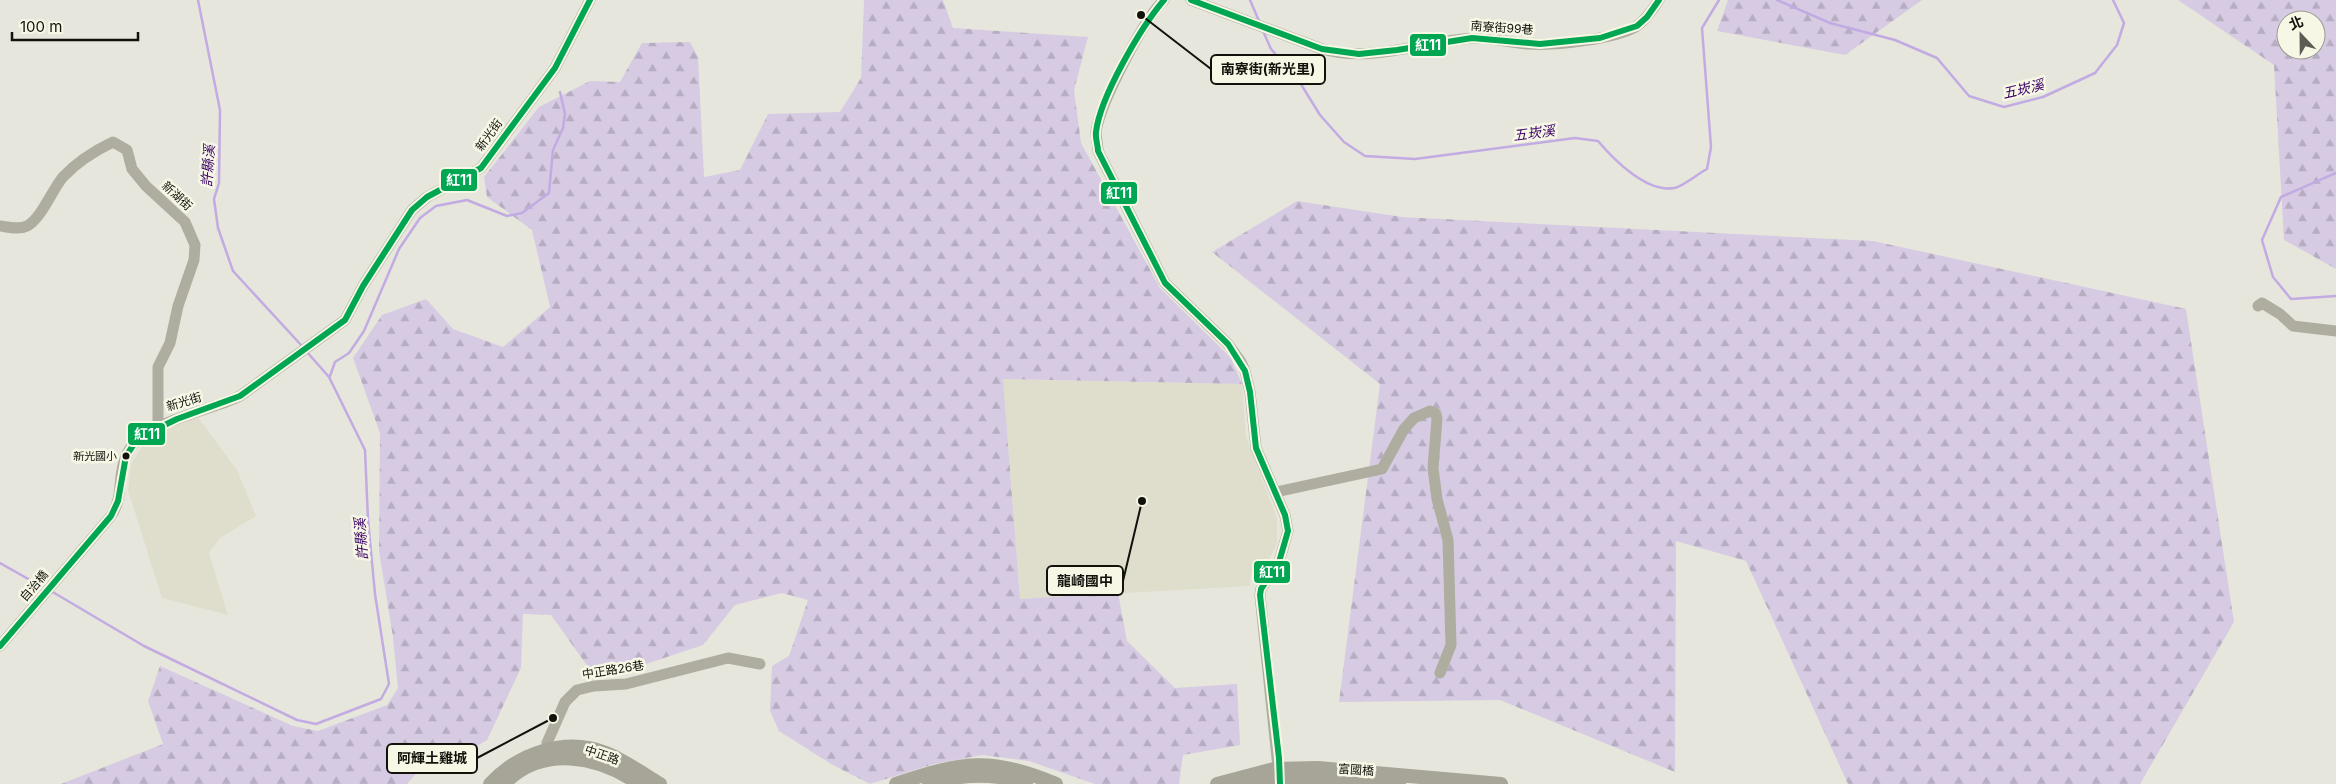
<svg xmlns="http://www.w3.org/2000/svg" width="2336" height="784" font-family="Inter,'Noto Sans TC',sans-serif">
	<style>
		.built { fill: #dfdecc }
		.forest { fill: url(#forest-firs); fill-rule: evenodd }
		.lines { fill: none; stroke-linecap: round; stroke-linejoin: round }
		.stream { stroke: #c2abe2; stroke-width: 2.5 }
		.minor { stroke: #aeada0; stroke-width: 11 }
		.major { stroke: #a6a598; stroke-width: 14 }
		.bus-1-casing { stroke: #f7f7e6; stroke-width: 10 }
		.bus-1 { stroke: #00a651; stroke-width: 6 }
		.bus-dot { fill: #12110c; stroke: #f7f7e6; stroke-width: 2 }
		.labels { text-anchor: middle; stroke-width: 5; stroke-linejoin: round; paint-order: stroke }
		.bus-label { font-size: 11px; fill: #12110c; stroke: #f7f7e6; text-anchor: end }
		.street-label { font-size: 12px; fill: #12110c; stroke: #f7f7e6 }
		.water-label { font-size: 14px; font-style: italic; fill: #3a0066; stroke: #f7f7e6 }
		.leader { fill: none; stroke: #12110c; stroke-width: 2 }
		.callout-dot { fill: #12110c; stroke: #f7f7e6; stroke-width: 2 }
		.callout { fill: #f7f7e6; stroke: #12110c; stroke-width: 2 }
		.callout-label { font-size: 14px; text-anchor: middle; font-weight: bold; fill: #12110c }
		.line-badge { stroke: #f7f7e6; stroke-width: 2 }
		.badge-label { font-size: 14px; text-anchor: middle; font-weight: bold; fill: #fff }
	</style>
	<defs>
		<pattern id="forest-firs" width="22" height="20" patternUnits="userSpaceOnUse" patternTransform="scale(1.25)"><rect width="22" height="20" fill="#d6cbe3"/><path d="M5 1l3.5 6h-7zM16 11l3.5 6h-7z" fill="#b7adc2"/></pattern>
	</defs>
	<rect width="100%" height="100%" fill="#e6e6dc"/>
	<path class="built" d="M1003 379 1242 384 1246 437 1277 518V544L1267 564 1251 573 1250 586 1020 599Z
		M197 416 237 470 256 516 220 538 209 553 228 615 162 598 128 490 131 464 146 440 169 423Z"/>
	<path class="forest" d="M864 0H943L953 28 1088 37 1074 90 1081 143 1160 288 1231 358 1242 384 1003 379 1020 599 1118 593 1127 641 1175 688 1237 684 1240 745 1183 755 1179 784H1095L1029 761 982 755 934 764 870 784 831 764 779 731 770 711 772 666 789 656 808 600 782 593 735 605 703 645 637 667 591 671 551 615 523 614 521 668 487 740 450 762 435 752 407 784H61L163 744 148 701 160 666 293 726 318 731 387 705 398 688 393 637 379 551 380 433 353 358 382 315 426 299 453 329 503 347 550 307 532 230 487 197 484 177 539 107 590 81 620 82 642 43 690 42 698 57 704 177 740 170 768 114 840 112 861 78Z
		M1728 0H1922L1845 55 1717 31Z
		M2178 0H2336V269L2284 240 2274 65ZM2286 20H2316V50H2286Z
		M1297 201 1402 217 1873 241 2186 309 2234 622 2140 784H1848L1746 561 1676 541 1675 772 1500 700 1339 702 1380 384 1212 252Z"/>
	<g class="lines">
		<path class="stream" d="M198 0 220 110 219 183 214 199 218 228 233 271 302 346
			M1250 0 1259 21
			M1777 0 1830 23 1895 40 1937 58 1969 96 2004 107 2043 97 2095 73 2117 45 2124 23 2113 0
			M1263 31 1271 49 1299 81 1320 115 1344 142 1365 156 1415 159 1575 138 1598 141C1614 160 1647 193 1674 188 1682 187 1699 173 1707 169L1711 147 1702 28 1719 0
			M2336 173 2281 197 2262 240 2273 277 2291 299 2336 296
			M330 376 335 362 349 353 364 331 399 249 420 218 436 206 467 200 507 216 522 213 549 193 553 150 563 128 565 114 560 92
			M0 563 46 589
			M51 591 144 646 297 720 316 724 381 699 389 684 375 594 368 520 365 450 329 377 307 352"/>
		<path class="minor" d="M1164 0C1143 20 1100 104 1096 132 1096 138 1098 145 1098 151L1165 283 1228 344 1241 362 1245 371 1250 392 1256 448 1285 515 1288 531 1279 562 1261 589 1260 595 1279 777
			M1191 0 1322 49C1372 63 1421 42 1472 38 1491 37 1510 43 1529 44 1554 46 1616 39 1637 26 1647 19 1653 9 1659 0
			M0 226C8 227 19 230 27 226 41 219 52 190 63 177 77 162 94 151 113 142L127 150 132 169 146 186 185 222 195 245 194 260 178 306 170 343 158 367V427
			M2258 306 2262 303 2280 314 2293 326 2336 331
			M1276 492 1382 469 1404 429 1414 418 1430 411 1436 414 1437 419 1433 468 1437 499 1448 540 1451 645 1440 673
			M0 646 111 516C124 497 117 476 126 456 141 421 208 412 240 396L345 320 363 286 412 210 427 197 481 168 555 68 590 0
			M548 757 547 743 565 702 577 690 594 686 626 684 728 658 760 664"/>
		<path class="major" d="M490 784C519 753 565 737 606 753 625 761 642 773 660 784
			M504 784C542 744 599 756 639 784
			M896 784C961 762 991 756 1056 784
			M929 784C961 774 994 772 1026 784
			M1217 784 1274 769 1318 768 1501 784
			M1253 784 1320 778 1399 784"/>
		<g class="bus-1-casing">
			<path id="bus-1" d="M1164 0C1141 27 1100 97 1096 132 1095 138 1098 145 1098 151L1165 283 1228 344 1245 371 1250 392 1256 448 1285 515 1288 531 1279 562 1261 589 1260 595 1279 758 1280 784
				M1191 0 1322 49 1359 54 1397 50 1472 38 1540 44 1600 38 1637 26 1647 17 1659 0
				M0 646 111 516 118 501 126 456 134 444 146 434 177 419 240 396 345 320 363 286 412 210 427 197 481 168 555 68 590 0"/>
		</g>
		<use href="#bus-1" class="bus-1"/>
	</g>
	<circle class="bus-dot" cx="126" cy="456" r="4.5"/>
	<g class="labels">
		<g class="bus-label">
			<text x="117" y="460">新光國小</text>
		</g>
		<g class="street-label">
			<text transform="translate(1502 28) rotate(4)" y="4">南寮街99巷</text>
			<text transform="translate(489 135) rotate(-54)" y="4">新光街</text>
			<text transform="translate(177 196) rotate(43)" y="4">新湖街</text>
			<text transform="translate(184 402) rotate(-17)" y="4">新光街</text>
			<text transform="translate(34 586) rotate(-50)" y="4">自治橋</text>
			<text transform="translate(613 670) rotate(-9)" y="4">中正路26巷</text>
			<text transform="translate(602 755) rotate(19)" y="4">中正路</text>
			<text transform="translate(1356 770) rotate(4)" y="4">富國橋</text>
		</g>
		<g class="water-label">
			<text transform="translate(2023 89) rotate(-13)" y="5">五崁溪</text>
			<text transform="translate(1534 133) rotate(-7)" y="5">五崁溪</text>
			<text transform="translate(208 166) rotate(-86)" y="5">許縣溪</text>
			<text transform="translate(361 539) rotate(-94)" y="5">許縣溪</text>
		</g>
	</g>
	<path class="leader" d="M1141 15L1211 69M1142 501L1123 581M553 718L477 758"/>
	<g class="callout-dot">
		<circle cx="1141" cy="15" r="5"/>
		<circle cx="1142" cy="501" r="5"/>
		<circle cx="553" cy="718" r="5"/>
	</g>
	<g class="callout">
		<rect x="1211" y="55" width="114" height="29" rx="5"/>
		<rect x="1047" y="566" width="76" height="29" rx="5"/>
		<rect x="387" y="744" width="90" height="29" rx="5"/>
	</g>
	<g class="callout-label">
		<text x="1268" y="74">南寮街(新光里)</text>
		<text x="1085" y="586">龍崎國中</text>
		<text x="432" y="763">阿輝土雞城</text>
	</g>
	<g class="line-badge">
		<rect x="1409" y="33" width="38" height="24" rx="5" fill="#00a651"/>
		<rect x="440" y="168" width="38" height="24" rx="5" fill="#00a651"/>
		<rect x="1100" y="181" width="38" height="24" rx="5" fill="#00a651"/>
		<rect x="127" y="422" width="39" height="24" rx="5" fill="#00a651"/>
		<rect x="1253" y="560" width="38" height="24" rx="5" fill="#00a651"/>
	</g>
	<g class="badge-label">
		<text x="1428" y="50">紅11</text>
		<text x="459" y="185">紅11</text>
		<text x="1119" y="198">紅11</text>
		<text x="147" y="439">紅11</text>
		<text x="1272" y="577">紅11</text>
	</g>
	<g transform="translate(2301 35) rotate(338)"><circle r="24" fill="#f7f7e6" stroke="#9b9b8f"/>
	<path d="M0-4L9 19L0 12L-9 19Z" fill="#5c5c55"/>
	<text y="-8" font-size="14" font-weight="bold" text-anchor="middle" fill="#12110c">北</text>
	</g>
	<path d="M12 32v8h126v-8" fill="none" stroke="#12110c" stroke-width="2.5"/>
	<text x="20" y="32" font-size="15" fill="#12110c" stroke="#f7f7e6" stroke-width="4" paint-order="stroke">100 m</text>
</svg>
